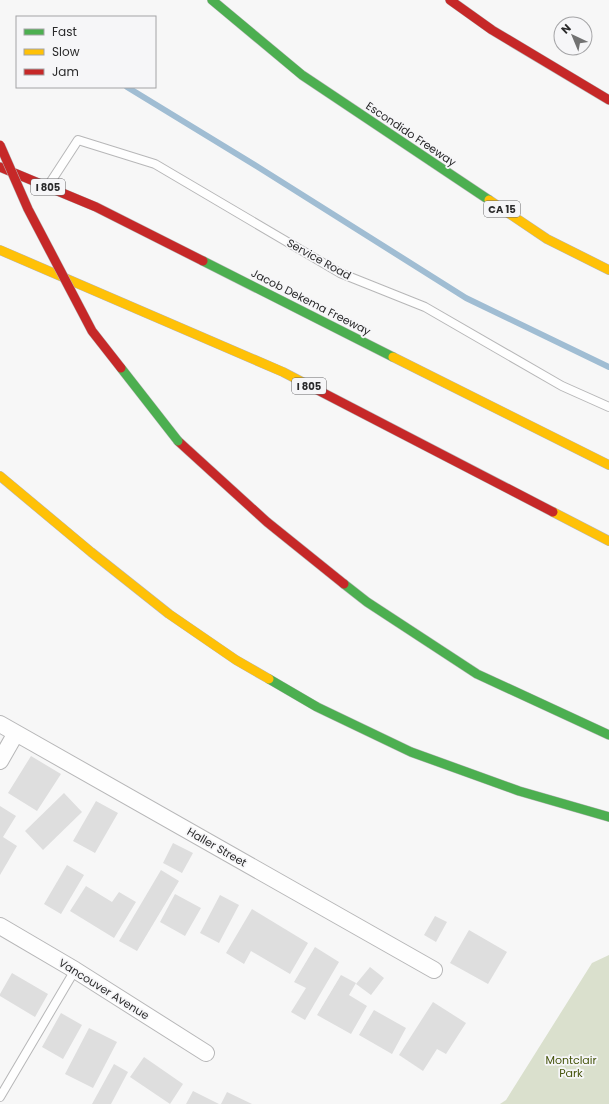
<svg xmlns="http://www.w3.org/2000/svg" width="609" height="1104" font-family="Poppins,sans-serif">
	<style>
		.green { fill: #dae0cd }
		.lines { fill: none; stroke-linecap: round; stroke-linejoin: round }
		.stream { stroke: #a0bdd3; stroke-width: 6 }
		.building { fill: #dedede }
		.lane-casing { stroke: #b7b7b8; stroke-width: 10 }
		.street-casing { stroke: #b7b7b8; stroke-width: 18 }
		.fast-casing { stroke: #b7b7b8; stroke-width: 10 }
		.slow-casing { stroke: #b7b7b8; stroke-width: 10 }
		.jam-casing { stroke: #b7b7b8; stroke-width: 10 }
		.lane { stroke: #fefefe; stroke-width: 8 }
		.street { stroke: #fefefe; stroke-width: 16 }
		.fast { stroke: #4caf50; stroke-width: 9 }
		.slow { stroke: #ffc107; stroke-width: 9 }
		.jam { stroke: #c62828; stroke-width: 9 }
		.fast-bridge-casing { stroke: #b7b7b8; stroke-width: 10; stroke-linecap: butt }
		.jam-bridge-casing { stroke: #b7b7b8; stroke-width: 10; stroke-linecap: butt }
		.fast-bridge { stroke: #4caf50; stroke-width: 9 }
		.jam-bridge { stroke: #c62828; stroke-width: 9 }
		.labels { text-anchor: middle; stroke-width: 3.5; stroke-linejoin: round; paint-order: stroke }
		.shield { fill: #f6f6f8; stroke: #676768; stroke-width: 1 }
		.shield-label { font-size: 10px; font-weight: bold; fill: #2a2a2b }
		.street-label { font-size: 11px; fill: #2a2a2b; stroke: #f6f6f8 }
		.park-label { font-size: 11px; fill: #47560e; stroke: #f6f6f8 }
	</style>
	<rect width="100%" height="100%" fill="#f7f7f7"/>
	<path class="green" d="M609 955V1104H500L506 1100 592 963Z"/>
	<g class="lines">
		<path class="stream" d="M127 87 258 167 466 298 609 367"/>
	</g>
	<path class="building" d="M31 756 61 774 37 811 8 793Z
		M64 793 82 812 43 850 25 831Z
		M96 801 118 813 95 853 73 841Z
		M0 806 16 816 3 837 17 846 0 875Z
		M173 843 193 853 182 873 163 863Z
		M67 865 84 875 61 914 44 904Z
		M161 870 179 881 137 951 119 941Z
		M86 886 112 902 119 892 136 902 114 938 70 911Z
		M175 894 201 908 185 936 160 922Z
		M220 895 239 905 219 943 200 933Z
		M252 909 308 943 290 974 251 951 244 964 226 953Z
		M435 916 447 922 436 942 424 935Z
		M469 930 507 952 488 984 450 963Z
		M315 947 339 962 305 1020 291 1012 306 988 294 982Z
		M370 967 384 978 371 995 356 984Z
		M12 973 48 994 35 1017 0 996V994Z
		M341 975 356 983 349 995 367 1006 351 1034 317 1015Z
		M433 1002 466 1023 446 1054 437 1049 423 1071 399 1055Z
		M374 1010 406 1028 392 1054 359 1035Z
		M61 1013 82 1025 63 1059 42 1047Z
		M89 1028 117 1042 93 1088 65 1074Z
		M144 1057 183 1084 170 1104 130 1077Z
		M114 1064 128 1072 111 1104H92Z
		M193 1091 219 1104H186Z
		M227 1092 252 1104H221Z"/>
	<g class="lines">
		<g class="lane-casing">
			<path id="lane" d="M48 186 78 140 155 164 340 273 425 307 562 386 609 407
				M0 1097 75 970"/>
		</g>
		<g class="street-casing">
			<path id="street" d="M0 724 434 970
				M0 761 16 733
				M0 926 75 970 206 1053"/>
		</g>
		<g class="fast-casing">
			<path id="fast" d="M212 0 302 75 489 200
				M203 261 393 357
				M344 584 367 602 477 674 609 735
				M269 679 317 707 411 752 519 791 609 817"/>
		</g>
		<g class="slow-casing">
			<path id="slow" d="M489 200 547 239 609 270
				M0 250 283 372 308 385
				M393 357 609 465
				M0 476 91 552 169 614 236 660 269 679
				M553 512 609 541"/>
		</g>
		<g class="jam-casing">
			<path id="jam" d="M450 0 492 30 609 100
				M0 167 96 207 203 261
				M308 385 553 512
				M178 441 267 522 344 584"/>
		</g>
		<use href="#lane" class="lane"/>
		<use href="#street" class="street"/>
		<use href="#fast" class="fast"/>
		<use href="#slow" class="slow"/>
		<use href="#jam" class="jam"/>
		<g class="fast-bridge-casing">
			<path id="fast-bridge" d="M121 368 178 441"/>
		</g>
		<g class="jam-bridge-casing">
			<path id="jam-bridge" d="M0 145 28 209 92 331 121 368"/>
		</g>
		<use href="#fast-bridge" class="fast-bridge"/>
		<use href="#jam-bridge" class="jam-bridge"/>
	</g>
	<g class="labels">
		<g class="shield">
			<rect x="31" y="179" width="34" height="16" rx="3"/>
			<rect x="484" y="201" width="36" height="16" rx="3"/>
			<rect x="292" y="378" width="34" height="16" rx="3"/>
		</g>
		<g class="shield-label">
			<text x="48" y="191">I 805</text>
			<text x="502" y="213">CA 15</text>
			<text x="309" y="390">I 805</text>
		</g>
		<g class="street-label">
			<text transform="translate(411 134) rotate(34)" y="4">Escondido Freeway</text>
			<text transform="translate(319 259) rotate(29)" y="4">Service Road</text>
			<text transform="translate(311 302) rotate(27)" y="4">Jacob Dekema Freeway</text>
			<text transform="translate(217 847) rotate(30)" y="4">Haller Street</text>
			<text transform="translate(104 989) rotate(32)" y="4">Vancouver Avenue</text>
		</g>
		<g class="park-label">
			<text x="571" y="1064">Montclair<tspan x="571" dy="13">Park</tspan></text>
		</g>
	</g>
	<rect x="16" y="16" width="140" height="72" fill="#f6f6f8" stroke="#a4a4a6"/>
	<rect x="24" y="29" width="20" height="6" fill="#4caf50" stroke="#a4a4a6"/>
	<text x="52" y="36" font-size="12" fill="#2a2a2b">Fast</text>
	<rect x="24" y="49" width="20" height="6" fill="#ffc107" stroke="#a4a4a6"/>
	<text x="52" y="56" font-size="12" fill="#2a2a2b">Slow</text>
	<rect x="24" y="69" width="20" height="6" fill="#c62828" stroke="#a4a4a6"/>
	<text x="52" y="76" font-size="12" fill="#2a2a2b">Jam</text>
	<g transform="translate(573 36) rotate(316)"><circle r="19" fill="#f6f6f8" stroke="#a4a4a6"/>
	<path d="M0-3L7 15L0 10L-7 15Z" fill="#727272"/>
	<text y="-6" font-size="11" font-weight="bold" text-anchor="middle" fill="#2a2a2b">N</text>
	</g>
</svg>
